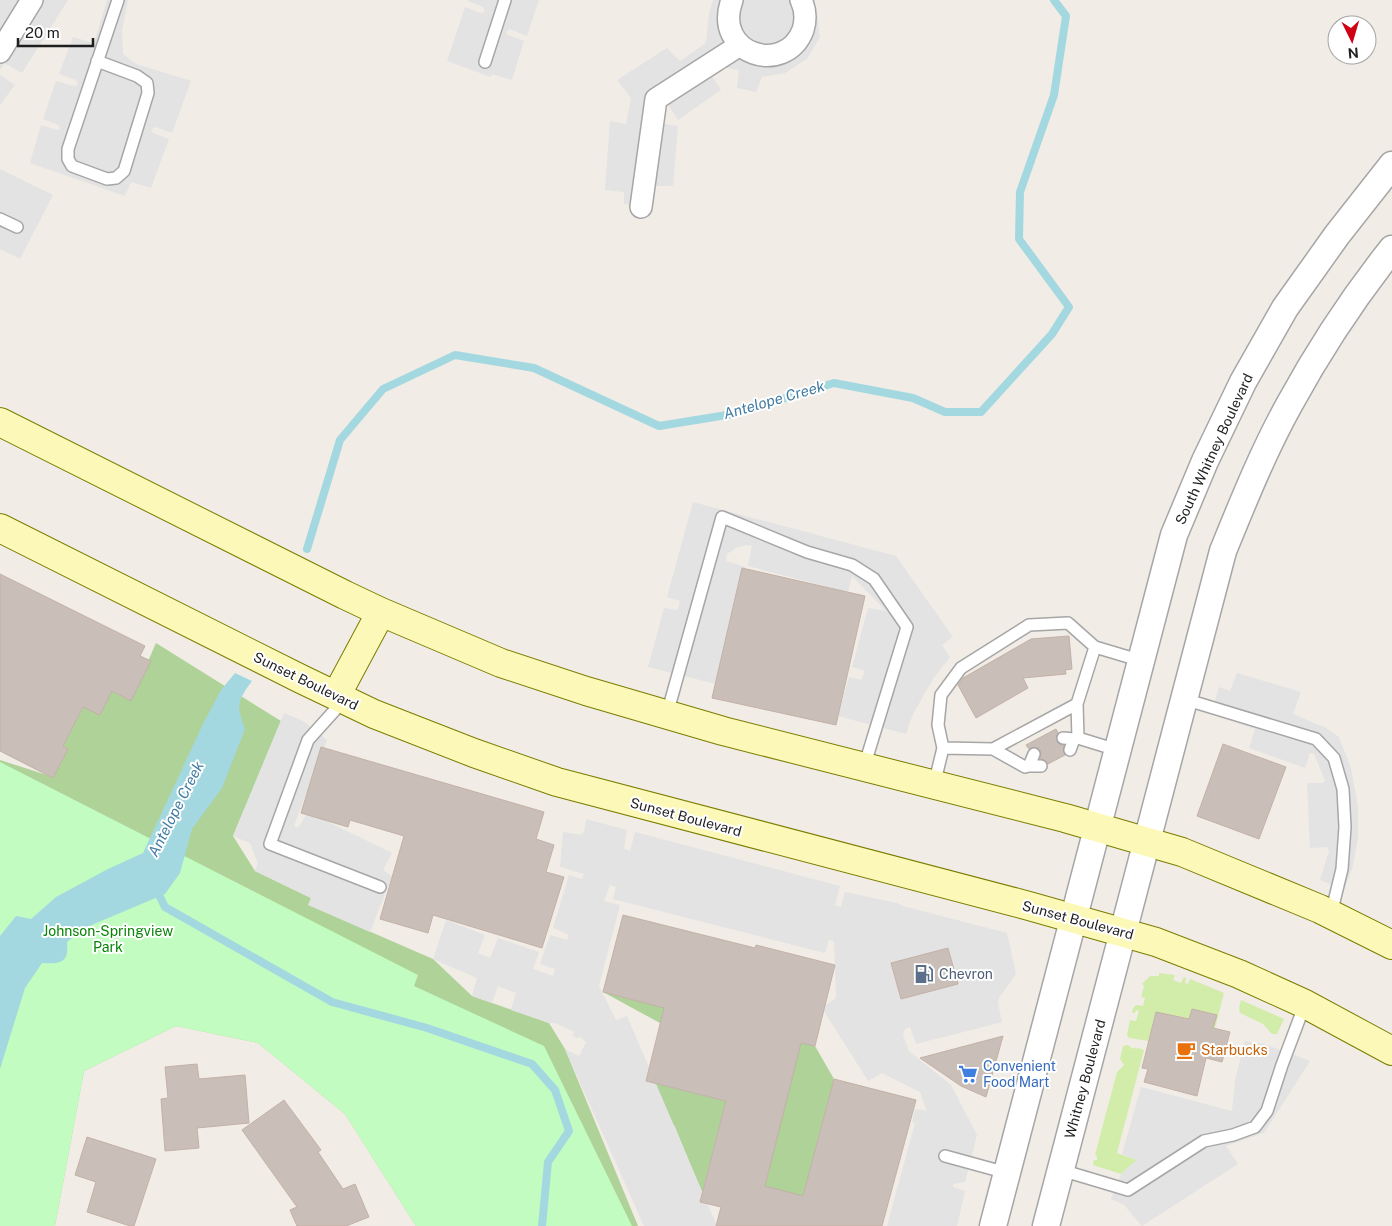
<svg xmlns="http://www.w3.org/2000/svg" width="1392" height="1226" font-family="'Public Sans',sans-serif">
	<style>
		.grass { fill: #d1eda9 }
		.forest { fill: #aed298 }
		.park { fill: #c2fcc1 }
		.parking { fill: #e3e3e3; fill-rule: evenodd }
		.water { fill: #a4d8e0 }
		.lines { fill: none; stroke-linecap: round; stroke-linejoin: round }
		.stream { stroke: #a4d8e0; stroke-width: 8 }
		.building { fill: #c9beb8; stroke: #c3b1a7 }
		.service-casing { stroke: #a6a6a6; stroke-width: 14 }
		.minor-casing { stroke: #a6a6a6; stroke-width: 24 }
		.tertiary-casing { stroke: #a6a6a6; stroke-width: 29 }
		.secondary-casing { stroke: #7b7d00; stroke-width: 30 }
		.service { stroke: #fff; stroke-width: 11 }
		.minor { stroke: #fff; stroke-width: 21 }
		.tertiary { stroke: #fff; stroke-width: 26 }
		.secondary { stroke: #fcf9b8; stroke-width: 28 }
		.labels { text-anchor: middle; stroke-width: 4; stroke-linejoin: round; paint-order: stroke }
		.street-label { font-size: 14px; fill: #1f1f1f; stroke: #fff }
		.park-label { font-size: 14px; fill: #088407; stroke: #fff }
		.service-label { font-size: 14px; fill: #4e5e75; stroke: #fff; text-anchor: start }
		.food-label { font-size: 14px; fill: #c56008; stroke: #fff; text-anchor: start }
		.shop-label { font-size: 14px; fill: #366cbe; stroke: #fff; text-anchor: start }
		.water-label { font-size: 15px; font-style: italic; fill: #427ca4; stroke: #fff }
	</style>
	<rect width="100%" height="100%" fill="#f1ece5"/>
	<path class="grass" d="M1159 973 1175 975 1173 980 1181 983 1184 977 1186 978 1185 983 1188 984 1190 979 1224 993 1215 1028H1213L1216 1015 1192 1009 1189 1019 1156 1012 1149 1041 1129 1038 1127 1035 1130 1020 1136 1021 1139 1011 1136 1010 1135 1013H1132L1133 1008 1136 1005 1143 1006 1145 998 1141 997 1144 986 1142 984 1150 976H1159Z
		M1241 1000 1284 1019 1277 1034H1272L1263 1024 1240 1013 1239 1008Z
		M1128 1045 1133 1049 1135 1047 1136 1049 1138 1048 1144 1050 1117 1153 1137 1160 1121 1174 1093 1165 1094 1160H1097V1156L1095 1155 1117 1072 1124 1065 1120 1059 1123 1046Z"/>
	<path class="forest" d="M156 643 281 721 233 836 255 871 311 898 309 905 433 959 472 996 549 1023 565 1049 638 1226H416L345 1114 258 1043 176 1026 84 1071 55 1226H0V760L53 777 68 749 63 746 83 707 112 691 131 700Z
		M603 992 815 1046 834 1079 803 1196 755 1226 797 1057 660 1023Z
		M646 1081 726 1101 702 1193 675 1127Z"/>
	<path class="park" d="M0 762 418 975 414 986 544 1046 632 1226H416L345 1114 258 1043 176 1026 84 1071 55 1226H0Z"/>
	<path class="parking" d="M0 0H68L22 73 4 63 0 70Z
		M107 0H128L122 31 123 54 136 64 191 81 172 133 155 127 151 129 153 133 169 139 151 188 131 182 125 196 30 163 41 125 57 130 60 129 59 125 43 119 56 81 73 86 78 85 76 80 59 74 73 37 92 43 95 40Z
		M468 0H539L527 36 510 29 506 32 508 35 524 41 512 80 492 74 491 77 447 61 465 7 480 13 485 12 483 7 468 1Z
		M713 0H807L817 14 820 37 807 59 785 73 762 77 756 92 737 88 739 70 718 66 710 73 721 90 678 120 667 103 658 123 678 126 673 186H652L649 207 624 204V192L605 190 610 121 626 124 631 98 617 80 667 48 680 61 706 43 709 14Z
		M0 75 15 85 0 105Z
		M0 169 53 195 20 259 0 249Z
		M693 502 896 556 953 637 942 645 950 657 933 679 913 714 906 734 838 716 849 677 861 680 865 671 852 667 868 608 886 611 852 576 848 592 748 566 752 546 746 545 736 548 727 554 726 561 745 567 716 684 648 667 664 608 678 610 680 601 667 597Z
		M1237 673 1301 692 1293 714 1326 728 1339 737 1351 768 1358 806V838L1353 866 1344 890 1320 880 1329 851 1327 847 1310 848 1307 783H1323L1325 780 1314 754 1310 753 1305 768 1249 748 1255 729 1211 714 1219 687 1230 691Z
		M284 713 303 721 327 740 294 826 298 828 308 812 392 853 383 870 392 876 370 932 308 905 311 898 255 871 258 863 250 843 233 836Z
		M586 819 627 830 624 849 630 851 635 832 840 886 835 905 841 907 845 892 897 903 903 906 1007 933 1016 974 999 998 998 1003 1002 1022 916 1044 910 1027 905 1029 903 1035 909 1051 951 1085 977 1135 965 1182 953 1184V1187L965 1191 957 1226H887L915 1123 912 1122 915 1109 927 1111 920 1092 882 1073 868 1081 822 1008 836 998 834 941 829 940 825 953 613 899 616 887 610 885 604 901 620 905 599 986 616 1020 627 1016 717 1226H644L565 1049 579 1056 586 1042 580 1037 577 1038 572 1036 574 1032 555 1023H549L511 1010 516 993 498 986 492 1003 472 996 477 978 433 959 446 920 485 935 478 953 490 958 498 938 539 952 533 969 553 976 555 969 540 964 550 935 567 940 569 935 553 928 569 875 582 879 584 874 560 867 563 832 580 835 584 832ZM948 948 958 984 901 999 891 964Z
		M1245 1041 1264 1044 1310 1061 1264 1133 1226 1146 1238 1164 1142 1226 1124 1205 1111 1199 1121 1174 1137 1160 1122 1154 1141 1087 1232 1111 1235 1080Z"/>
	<path class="water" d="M235 673 252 681C237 702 236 704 245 729L222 788 192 829 180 873 165 894 87 927 67 942C69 963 61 964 42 963L25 988 0 1069V936L16 916 31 919 56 897 108 869 143 853 204 722 221 690Z"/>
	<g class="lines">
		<path class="stream" d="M307 549 340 440 383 389 455 355 534 368 659 426 733 414 834 383 913 398 945 412H981L1052 334 1069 307 1019 239 1020 192 1054 95 1066 16 1054 0
			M155 887 165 907 332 1002 427 1028 532 1064 555 1090 569 1131 548 1162 542 1226"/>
	</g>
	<path class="building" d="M742 568 865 596 836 725 712 698Z
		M0 574 145 646 140 656 151 661 131 701 112 691 100 715 83 707 63 746 68 749 53 778 0 751Z
		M1069 636 1072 669 1065 670 1066 674 1023 678 1028 688 976 718 958 685 963 678 1031 639Z
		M1056 729 1058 733 1056 741 1059 744 1064 746 1063 751 1065 755 1048 764 1045 760 1040 758 1041 754 1040 749 1034 747 1029 749 1026 745Z
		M1223 744 1286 767 1259 839 1197 816Z
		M321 747 544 812 536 839 554 845 546 872 564 877 542 948 433 915 428 933 380 919 404 836 350 820 348 827 301 813Z
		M623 915 755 948 756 945 835 965 815 1046 801 1043 765 1186 803 1196 834 1079 916 1100 882 1226H716L721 1207 700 1202 726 1101 646 1081 664 1008 603 992Z
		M948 948 958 984 901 999 891 963Z
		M1192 1009 1217 1015 1213 1028 1230 1032 1222 1062 1206 1058 1197 1096 1144 1082 1148 1069 1142 1068 1156 1012 1189 1019Z
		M1003 1036 986 1097 961 1086 920 1058Z
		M197 1064 199 1079 245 1075 249 1123 197 1128 199 1148 165 1151 161 1099 168 1098 165 1067Z
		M284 1100 321 1150 318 1152 343 1189 355 1184 369 1217 346 1226H297L290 1210 297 1207 242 1130Z
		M87 1137 156 1159 134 1226H130L87 1212 96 1182 75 1175Z"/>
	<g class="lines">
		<g class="service-casing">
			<path id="service" d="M97 61 137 76 147 83 148 93 124 171 116 178 107 179 72 166 68 159V149L118 0
				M485 62 505 0
				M0 219 17 227
				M1184 699 1316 739 1334 758 1343 789 1345 827 1342 869 1331 914
				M344 700 308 740 270 844 380 887
				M667 714 722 517 807 552 852 565 874 579 907 627 864 767
				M1063 738 1074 739 1070 750
				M1078 738 1117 750
				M1074 739 1078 738 1077 704
				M943 748 993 749 1077 704 1095 647
				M993 749 1025 767 1029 766
				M1034 754 1029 766H1041
				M934 785 943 748 938 725 941 695 961 668 1029 625 1068 623 1095 647 1142 661
				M945 1156 1007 1173
				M1061 1170 1128 1190 1204 1141 1233 1135 1255 1127 1267 1111 1282 1065 1305 1004"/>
		</g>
		<g class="minor-casing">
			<path id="minor" d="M732 0C712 54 785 77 803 30 806 20 806 10 801 0
				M0 52 32 0
				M641 207 656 99 740 45"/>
		</g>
		<g class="tertiary-casing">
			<path id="tertiary" d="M993 1226 1174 535 1205 461 1243 382 1285 308 1337 235 1392 165
				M1046 1226 1223 551C1243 502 1263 452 1289 405 1319 350 1353 298 1392 249"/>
		</g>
		<g class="secondary-casing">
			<path id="secondary" d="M0 422 345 595 381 612 501 663 586 691 723 731 1065 818 1182 852 1320 909 1392 945
				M0 528 301 679 374 714 474 753 557 782 1029 906 1156 942 1239 974 1305 1004 1392 1051
				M336 696 381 612"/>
		</g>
		<use href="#service" class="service"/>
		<use href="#minor" class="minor"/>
		<use href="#tertiary" class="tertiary"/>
		<use href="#secondary" class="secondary"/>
	</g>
	<defs>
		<g id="fuel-bare" transform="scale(1.5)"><path d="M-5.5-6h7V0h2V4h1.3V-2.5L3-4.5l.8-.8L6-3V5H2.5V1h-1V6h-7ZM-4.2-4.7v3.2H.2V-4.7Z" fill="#5c6f8a" stroke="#fff" stroke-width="2.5" paint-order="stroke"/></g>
		<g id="cafe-bare" transform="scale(1.5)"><path d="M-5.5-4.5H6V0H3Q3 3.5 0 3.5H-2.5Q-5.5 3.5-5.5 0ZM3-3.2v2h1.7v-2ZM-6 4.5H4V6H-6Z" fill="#e8710a" stroke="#fff" stroke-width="2.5" paint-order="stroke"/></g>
		<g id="supermarket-bare" transform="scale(1.5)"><path d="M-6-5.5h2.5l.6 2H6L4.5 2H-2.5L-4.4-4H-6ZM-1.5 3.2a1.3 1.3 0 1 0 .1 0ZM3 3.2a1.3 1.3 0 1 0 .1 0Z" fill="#3f7fe0" stroke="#fff" stroke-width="2.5" paint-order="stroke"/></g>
	</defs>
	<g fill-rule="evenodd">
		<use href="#fuel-bare" x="924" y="974"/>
		<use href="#cafe-bare" x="1186" y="1050"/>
		<use href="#supermarket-bare" x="968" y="1074"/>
	</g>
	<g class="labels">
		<g class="street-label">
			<text transform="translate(1214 449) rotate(-65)" y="5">South Whitney Boulevard</text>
			<text transform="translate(306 681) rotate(26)" y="5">Sunset Boulevard</text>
			<text transform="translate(686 817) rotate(15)" y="5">Sunset Boulevard</text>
			<text transform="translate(1078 920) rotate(15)" y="5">Sunset Boulevard</text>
			<text transform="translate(1085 1079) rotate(-75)" y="5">Whitney Boulevard</text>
		</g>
		<g class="park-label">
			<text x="108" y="936">Johnson-Springview<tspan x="108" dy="16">Park</tspan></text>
		</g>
		<g class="service-label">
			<text x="939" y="979">Chevron</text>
		</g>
		<g class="food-label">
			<text x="1201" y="1055">Starbucks</text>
		</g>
		<g class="shop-label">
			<text x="983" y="1071">Convenient<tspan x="983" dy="16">Food Mart</tspan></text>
		</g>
		<g class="water-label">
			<text transform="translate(774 400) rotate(-16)" y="5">Antelope Creek</text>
			<text transform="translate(176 809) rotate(-63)" y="5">Antelope Creek</text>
		</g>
	</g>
	<g transform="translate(1352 40) rotate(175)"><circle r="24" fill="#ffffff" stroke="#a5a5a5"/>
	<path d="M0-4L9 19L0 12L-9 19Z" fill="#cf0013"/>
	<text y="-8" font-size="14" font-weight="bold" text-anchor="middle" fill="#1f1f1f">N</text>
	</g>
	<path d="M18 38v8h75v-8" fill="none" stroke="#1f1f1f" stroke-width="2.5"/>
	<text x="25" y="38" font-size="15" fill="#1f1f1f" stroke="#ffffff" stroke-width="4" paint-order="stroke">20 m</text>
</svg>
